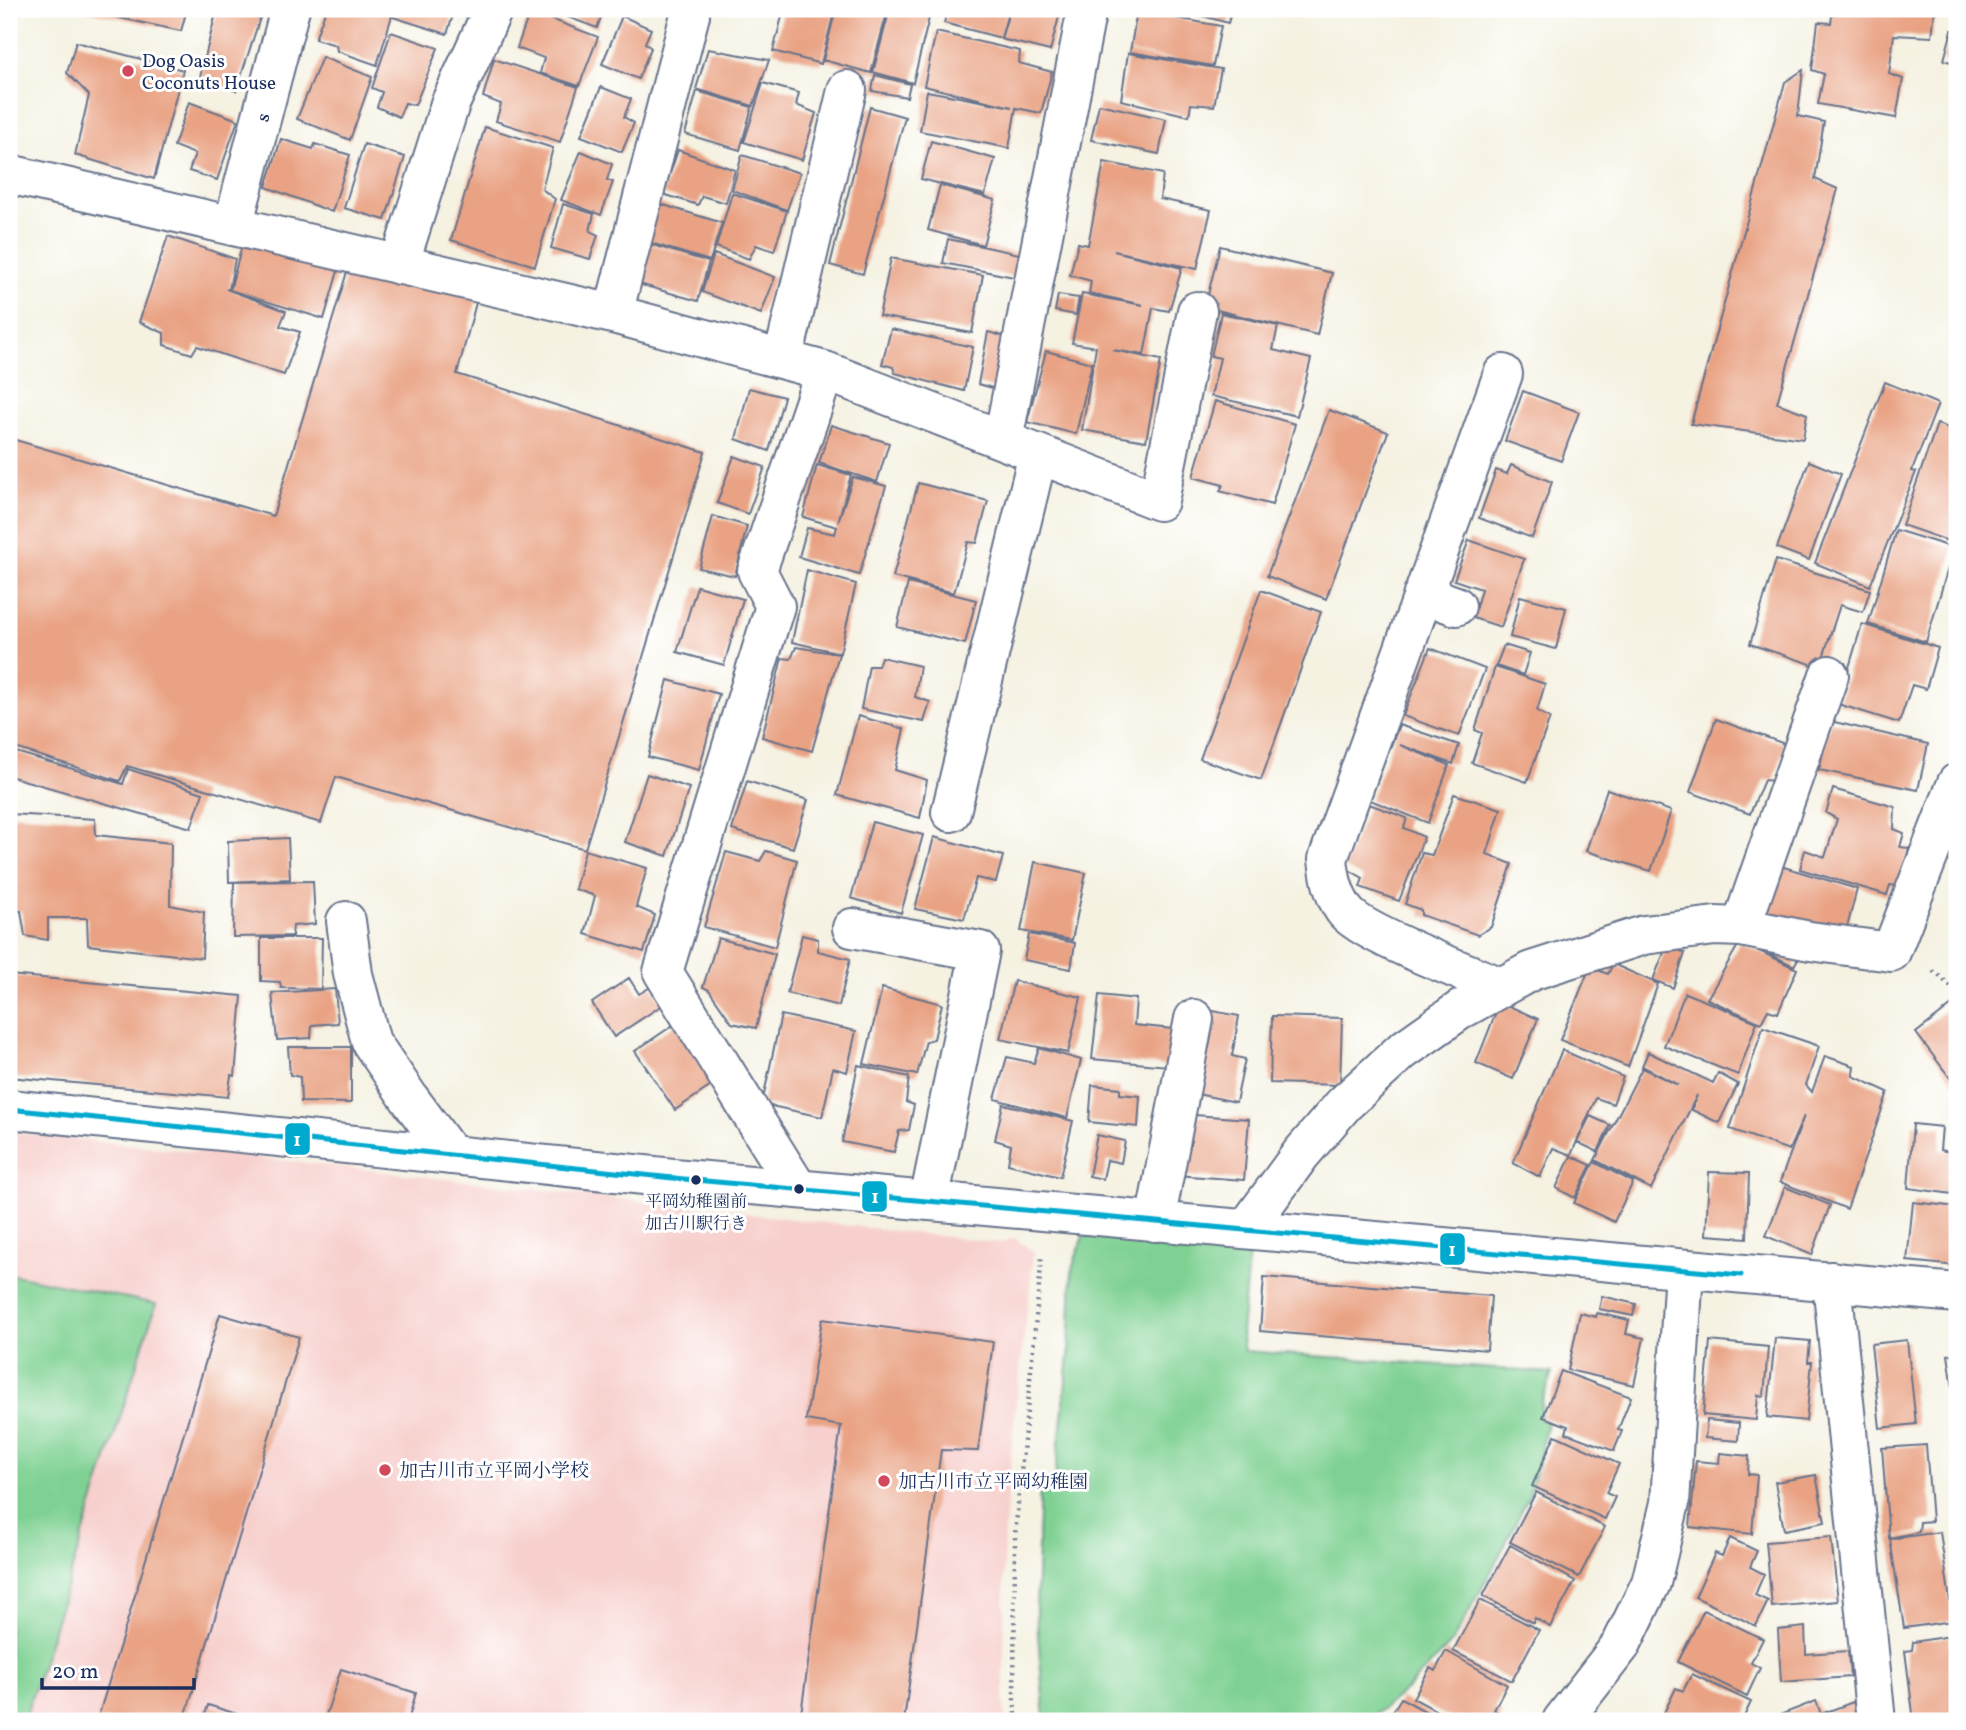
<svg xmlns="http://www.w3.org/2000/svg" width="1966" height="1730" font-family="Vollkorn,'Noto Serif JP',serif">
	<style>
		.built { fill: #f7d0cd }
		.green { fill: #7fd193; stroke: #4d8078; stroke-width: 2 }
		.building { fill: #e9a283 }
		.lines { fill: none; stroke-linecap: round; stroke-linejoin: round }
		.street-casing { stroke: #67738c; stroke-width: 42 }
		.secondary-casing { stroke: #67738c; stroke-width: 42 }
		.path { stroke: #67738c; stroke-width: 4.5; stroke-dasharray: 2 5; stroke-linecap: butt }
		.street { stroke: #fff; stroke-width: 38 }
		.secondary { stroke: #fff; stroke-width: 38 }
		.bus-1-casing { stroke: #fff; stroke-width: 10 }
		.bus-1 { stroke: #00a9ce; stroke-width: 5 }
		.poi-dot { fill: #d1495b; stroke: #fff; stroke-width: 2.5 }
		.bus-dot { fill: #1b2f5e; stroke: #fff; stroke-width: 2.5 }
		.labels { text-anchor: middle; stroke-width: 6; stroke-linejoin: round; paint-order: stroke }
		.bus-label { font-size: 17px; fill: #1b2f5e; stroke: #fff }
		.poi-label { font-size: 19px; fill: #1b2f5e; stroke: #fff; text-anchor: start }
		.street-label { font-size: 19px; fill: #1b2f5e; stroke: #fff }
		.line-badge { stroke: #fff; stroke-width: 2.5 }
		.badge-label { font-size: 19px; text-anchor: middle; font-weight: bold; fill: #fff }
	</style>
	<rect width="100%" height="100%" fill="#fff"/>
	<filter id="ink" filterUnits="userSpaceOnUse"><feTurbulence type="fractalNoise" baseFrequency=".0143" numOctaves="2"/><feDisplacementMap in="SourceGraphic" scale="14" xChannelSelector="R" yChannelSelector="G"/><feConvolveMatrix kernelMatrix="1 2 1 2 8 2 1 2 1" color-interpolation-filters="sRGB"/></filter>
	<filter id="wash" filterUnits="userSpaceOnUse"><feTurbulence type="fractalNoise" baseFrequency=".00686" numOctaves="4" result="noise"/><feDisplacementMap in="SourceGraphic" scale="28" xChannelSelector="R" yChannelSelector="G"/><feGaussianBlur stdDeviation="1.57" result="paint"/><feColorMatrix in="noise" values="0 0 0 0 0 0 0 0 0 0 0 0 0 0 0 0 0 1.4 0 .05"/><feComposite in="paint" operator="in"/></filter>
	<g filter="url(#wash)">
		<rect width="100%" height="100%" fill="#f5f2e2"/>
		<path class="built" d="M9 1132 336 1166 1000 1243 1015 1238 1034 1252 1014 1420 1004 1541V1704L1006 1721H9Z"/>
		<path class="green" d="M1083 1236 1249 1253 1241 1332 1244 1351 1552 1373 1542 1401 1540 1419 1547 1422 1541 1452 1529 1496 1493 1568 1453 1641 1409 1687 1367 1721H1045L1036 1610 1040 1481 1055 1478 1069 1356 1072 1269Z
			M9 1274 156 1304 24 1721H9Z"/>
		<g id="blocks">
			<path class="building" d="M88 9H187L181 31 87 11Z
				M217 9H263L236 91 200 77Z
				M326 9H394L377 65 337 51 336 45 315 39Z
				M395 9H455L447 34 393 17Z
				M546 9H604L597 28Z
				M784 9H835L821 64 773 51Z
				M836 9H888L871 73 823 60Z
				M890 9H909L930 14 913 83 873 72Z
				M948 9H1009L1001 38 944 23Z
				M1010 9H1061L1050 51 1001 39Z
				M1177 9H1232L1228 23Z
				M1833 9H1935L1932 37 1894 35 1889 74 1903 79 1896 118 1818 104 1824 74 1812 70 1818 22 1831 23Z
				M530 11 598 37 579 86 540 73 544 58 517 48Z
				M1137 11 1221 26 1213 66 1130 52Z
				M622 16 651 29 645 43 651 48 638 79 602 64Z
				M1952 30 1957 32V64L1944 60Z
				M391 32 438 48 415 105 405 103 399 117 377 107 382 92 372 88Z
				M936 32 1020 51 1019 63 1052 72 1041 113 1016 108 1009 148 920 131 927 91 1012 107 924 86Z
				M76 42 183 70 154 179 75 155 89 95 67 73Z
				M708 49 769 60 753 106 696 89Z
				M1128 53 1221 69 1214 106 1191 104 1189 116 1121 100Z
				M322 57 372 77 350 140 297 119Z
				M494 59 578 87 560 142 496 121 501 104 483 97Z
				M1803 70 1798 116 1824 122 1815 179 1838 189 1777 403 1807 414 1803 439 1691 424 1785 82Z
				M875 75 910 84 907 97 872 91Z
				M763 83 799 93 796 105 816 113 802 160 744 142Z
				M601 87 631 99 624 117 634 123 622 152 581 136Z
				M697 91 752 107 740 150 685 134Z
				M189 102 238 120 217 180 189 171 195 154 174 146Z
				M1099 104 1166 119 1159 154 1091 140Z
				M870 107 905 117 863 274 830 265Z
				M485 127 553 148 542 189 555 199 535 266 451 240Z
				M281 139 313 149 315 144 350 155 332 212 266 187Z
				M931 141 995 159 985 195 921 179Z
				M364 144 405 157 385 220 344 208Z
				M678 150 735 170 726 203 702 196 698 205 663 194Z
				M581 151 612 164 607 180 613 182 601 215 561 200Z
				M742 155 800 173 787 210 732 190Z
				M1104 162 1163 174 1160 199 1211 210 1197 269 1114 251 1182 268 1169 311 1153 308 1144 355 1113 350 1161 360 1146 441 1082 430 1096 347 1072 343 1082 294 1143 305 1089 293 1091 281 1070 275 1078 243 1088 245Z
				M940 185 995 200 983 245 928 230Z
				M732 193 787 211 774 251 756 245 749 259 716 247Z
				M657 203 722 223 710 261 644 241Z
				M563 204 594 214 590 231 598 235 590 259 551 248Z
				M168 236 235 259 229 290 226 289 286 311 280 326 300 332 284 375 197 346 192 354 164 345V333L139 322Z
				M948 239 1024 255 1019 278 943 263Z
				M243 242 338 271 324 319 230 290Z
				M650 244 709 262 698 301 639 284Z
				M1220 246 1332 273 1317 335 1205 307Z
				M714 254 775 277 761 314 702 292Z
				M891 258 983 275 972 333 879 316Z
				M350 262 477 299 457 374 705 452 585 849 336 777 321 823 127 766 120 781 9 746V438L273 516Z
				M1058 295 1079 298 1076 315 1055 311Z
				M1221 313 1278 326 1273 350 1311 359 1297 416 1211 396 1220 358 1211 356Z
				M891 329 973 347 964 391 895 373 893 367 882 364Z
				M988 332 1006 337 996 389 978 384Z
				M1046 351 1092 363 1076 434 1027 422Z
				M1885 382 1938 404 1912 471 1916 472 1870 586 1815 563Z
				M749 388 784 397 769 451 736 439Z
				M1523 391 1579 412 1561 461 1505 441Z
				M1215 401 1295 424 1272 505 1220 491 1223 485 1193 477Z
				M1329 410 1388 432 1326 599 1267 576Z
				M1937 424 1957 431V544L1902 525Z
				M831 425 889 443 877 482 819 463Z
				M734 456 765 467 748 514 717 503Z
				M1809 461 1841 474 1809 560 1777 548Z
				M817 465 851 475 838 522 853 477 886 486 859 575 799 557 807 528 835 534 837 527 803 517Z
				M1511 465 1552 482 1532 538 1479 518 1496 470 1507 474Z
				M918 483 988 501 977 543 968 542 954 593 893 577Z
				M713 516 747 526 735 576 699 568Z
				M1896 530 1954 548 1926 642 1868 624Z
				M1469 540 1524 559 1501 627 1473 618 1481 589 1454 580Z
				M1776 560 1870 590 1863 612 1840 605 1820 667 1750 644Z
				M807 570 856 584 840 653 792 642Z
				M908 583 976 600 965 644 897 627Z
				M697 586 743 599 724 665 677 652Z
				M1261 590 1321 612 1261 780 1200 759Z
				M1520 596 1566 608 1556 649 1510 637Z
				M1862 624 1938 648 1926 689 1912 685 1899 723 1838 704Z
				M1504 645 1530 653 1523 675 1496 666Z
				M796 647 839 654 812 751 762 737 782 658 791 659Z
				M1430 648 1485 669 1459 736 1403 716Z
				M881 657 920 666 915 697 930 702 924 722 861 709 869 666H878Z
				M1495 667 1545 684 1537 711 1550 718 1527 782 1472 763 1482 733 1475 730Z
				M668 680 719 694 699 770 648 757Z
				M858 716 904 729 895 770 927 780 920 818 837 795Z
				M1716 719 1785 744 1774 781 1764 780 1750 814 1690 792Z
				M1830 721 1928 744 1918 790 1819 770Z
				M1399 725 1459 745 1453 764 1400 745 1449 765 1428 823 1370 800Z
				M9 750 123 784 128 769 203 793 191 828 9 776Z
				M647 774 689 788 667 856 625 842Z
				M747 781 808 800 793 848 732 830Z
				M1607 789 1671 811 1651 871 1586 851Z
				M1833 789 1895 807 1894 829 1904 833 1900 847 1909 848 1899 886 1890 885 1887 895 1800 869 1805 850 1825 857 1837 819 1826 813Z
				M1454 794 1501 809 1487 854 1512 864 1491 927 1478 935 1421 915V910L1405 904 1422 853 1432 855Z
				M1369 804 1407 818 1404 828 1424 837 1399 901 1360 887 1363 878 1344 867Z
				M9 814 95 819 96 835 171 843 170 905 204 912 202 958 88 945 87 918H48V940L25 936 21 911 9 910Z
				M872 822 923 835 901 913 851 898Z
				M934 837 1003 856 996 882 976 878 964 919 915 909Z
				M288 838 290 879 229 882 228 841Z
				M585 850 647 868 636 907 655 915 644 952 585 934 595 896 575 889Z
				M766 851 797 860 775 947 704 927 726 852 760 861Z
				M1035 862 1086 873 1072 940 1021 931Z
				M1777 865 1857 889 1844 939 1764 919Z
				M313 881 315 924 293 926 292 936 233 937 234 882Z
				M1029 934 1075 943 1071 969 1024 960Z
				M802 935 818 939V951L850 959 839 1006 787 993Z
				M261 938H322L321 989 281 988 280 982 261 981Z
				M718 938 775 954 756 1028 732 1023 709 990 703 987Z
				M1740 942 1797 969 1778 1013 1768 1010 1761 1023 1707 999Z
				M1667 945 1685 953 1673 988 1653 980Z
				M1773 948 1800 955 1794 966 1770 954Z
				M1613 964 1658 984 1628 1067 1560 1040 1590 967 1608 974Z
				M9 975 242 996 235 1076 231 1075 228 1097 9 1077Z
				M629 978 639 994 652 986 664 1004 614 1037 592 1003Z
				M1014 981 1081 997 1068 1053 1000 1039Z
				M882 988 942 1004 934 1039 926 1041 917 1075 864 1064Z
				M335 989 338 1023 312 1025 311 1038 277 1040 272 993Z
				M1685 993 1757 1022 1738 1075 1664 1046Z
				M1099 995 1136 999 1134 1025 1172 1029 1168 1066 1092 1059Z
				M1957 1001V1087L1916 1033Z
				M1500 1002 1538 1019 1513 1079 1476 1063Z
				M1208 1010 1239 1016 1232 1056 1245 1059 1236 1102 1192 1093Z
				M781 1015 856 1031 847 1072 833 1068 822 1117 762 1104Z
				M1272 1016 1342 1018 1340 1085 1270 1083Z
				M675 1024 714 1084 675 1110 635 1051Z
				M1763 1027 1819 1046 1806 1085 1812 1092 1825 1056 1854 1066 1853 1076 1888 1092 1847 1209 1780 1182 1804 1116 1789 1150 1730 1129Z
				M288 1047H351V1103L301 1102 300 1077 290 1075Z
				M1039 1048 1081 1060 1067 1118 995 1099 1007 1057 1034 1063Z
				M1562 1050 1623 1077 1613 1104 1596 1098 1571 1155 1553 1148 1540 1177 1513 1163Z
				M1648 1052 1713 1083 1718 1073 1738 1084 1719 1123 1692 1110 1697 1095 1651 1189 1595 1160 1642 1068 1678 1085 1642 1066Z
				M858 1065 909 1077 906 1102 914 1105 909 1130 899 1131 894 1152 842 1142Z
				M1092 1085 1120 1088V1094L1140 1096 1138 1127 1089 1122Z
				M1003 1104 1073 1121 1060 1177 1008 1164 1011 1145 995 1140Z
				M1180 1114 1249 1119 1244 1180 1175 1175Z
				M1590 1116 1610 1125 1598 1152 1577 1142Z
				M1913 1124 1942 1127 1940 1150 1955 1153 1953 1194 1908 1188Z
				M1097 1135 1125 1141 1121 1163 1107 1160 1103 1179 1089 1176Z
				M1571 1156 1591 1165 1575 1198 1556 1188Z
				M1594 1162 1633 1182 1614 1222 1574 1203Z
				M1709 1172 1749 1173 1747 1238 1706 1235Z
				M1785 1187 1830 1205 1812 1255 1766 1236Z
				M1913 1202 1957 1207V1266L1907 1261Z
				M1264 1277 1491 1296 1487 1350 1260 1331Z
				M1602 1296 1636 1304 1633 1316 1599 1309Z
				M1580 1313 1596 1317 1597 1313 1629 1320 1626 1334 1644 1338 1634 1385 1568 1370Z
				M220 1314 299 1337 184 1721H97Z
				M822 1319 993 1342 978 1451 941 1450 904 1721H800L841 1426 806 1420Z
				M1775 1338 1810 1341 1808 1362H1812L1806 1421 1767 1417Z
				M1907 1340 1916 1424 1880 1428 1871 1344Z
				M1710 1341 1768 1347 1764 1396 1758 1395 1756 1420 1703 1415Z
				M1957 1354V1408H1956L1948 1355Z
				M1561 1371 1631 1397 1618 1430 1622 1431 1614 1451 1566 1433 1568 1426 1543 1417Z
				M1707 1420 1739 1423 1738 1441 1705 1438Z
				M1555 1435 1619 1464 1606 1493 1615 1497 1605 1519 1532 1486Z
				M1926 1445 1932 1521 1920 1522 1919 1532 1889 1538 1882 1448Z
				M1720 1453 1749 1456 1748 1474 1757 1475 1752 1534 1690 1527 1696 1461 1719 1463Z
				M1816 1475 1825 1522 1784 1530 1775 1482Z
				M1536 1492 1605 1527 1579 1577 1510 1542Z
				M1940 1532 1953 1621 1904 1628 1890 1539Z
				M1831 1537 1838 1601 1772 1607 1766 1542Z
				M1730 1538 1757 1551 1750 1567 1764 1574 1755 1595 1768 1601 1756 1626 1695 1597 1715 1553 1722 1556Z
				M1510 1545 1575 1581 1550 1627 1535 1618 1533 1623 1483 1596Z
				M1480 1600 1539 1630 1512 1681 1453 1651Z
				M1704 1610 1763 1639 1751 1663 1760 1668 1747 1696 1678 1662Z
				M1805 1627 1806 1654 1848 1651 1850 1677 1781 1682 1778 1630Z
				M1950 1636 1957 1689V1709L1952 1710V1717L1939 1721H1914L1905 1651 1912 1650 1913 1642Z
				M1446 1651 1507 1685 1494 1710 1502 1714 1498 1721H1455L1413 1698 1430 1668 1435 1671Z
				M341 1669 416 1693 408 1721H324Z
				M1692 1674 1751 1702 1742 1721H1660L1676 1688 1683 1691Z
				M1401 1698 1443 1721H1379L1383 1715 1389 1718Z
				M1816 1701 1821 1714 1853 1702 1860 1721H1773L1772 1718Z
				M208 1705 237 1714 235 1721H203Z"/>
		</g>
	</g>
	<g filter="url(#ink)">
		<use href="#blocks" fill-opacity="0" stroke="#67738c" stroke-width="2"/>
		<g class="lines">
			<g class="street-casing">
				<path id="street" d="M9 174 613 314 825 371 1159 501 1197 311
					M233 226 290 9
					M399 265 450 104 493 9
					M613 314 690 15
					M783 359 847 90
					M1003 440 1087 9
					M1423 594 1456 606
					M951 812 1038 454
					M346 921 353 974 371 1042 409 1098 451 1155
					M1741 927 1829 675
					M852 928 980 951 929 1201
					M1501 987C1470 974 1359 933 1344 910 1333 894 1330 878 1328 859L1503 374
					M798 1189 663 972 775 606 757 571 825 371
					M1155 1222 1194 1019
					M1246 1229 1301 1154 1344 1104 1402 1051 1460 1010 1531 971 1644 935 1715 926 1741 927 1810 941 1891 952 1957 783
					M1832 1281 1876 1721
					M1562 1721 1621 1645 1651 1583 1670 1503 1684 1269"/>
			</g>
			<g class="secondary-casing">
				<path id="secondary" d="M9 1109 673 1178 1957 1293"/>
			</g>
			<path class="path" d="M1933 971 1957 991
				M1017 1721 1014 1701 1015 1535 1042 1255"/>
			<use href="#street" class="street"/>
			<use href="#secondary" class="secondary"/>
			<g class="bus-1-casing">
				<path id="bus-1" d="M9 1109 673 1178 1741 1275"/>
			</g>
			<use href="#bus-1" class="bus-1"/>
		</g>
	</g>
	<g class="poi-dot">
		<circle cx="128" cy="71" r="7"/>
		<circle cx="385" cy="1470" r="7"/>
		<circle cx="884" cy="1481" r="7"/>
	</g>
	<g class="bus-dot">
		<circle cx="696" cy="1180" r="6"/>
		<circle cx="799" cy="1189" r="6"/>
	</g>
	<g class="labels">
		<g class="bus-label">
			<text x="696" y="1207">平岡幼稚園前<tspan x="696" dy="22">加古川駅行き</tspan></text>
		</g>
		<g class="poi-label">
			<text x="142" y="67">Dog Oasis<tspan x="142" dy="22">Coconuts House</tspan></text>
			<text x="399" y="1477">加古川市立平岡小学校</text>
			<text x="898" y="1488">加古川市立平岡幼稚園</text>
		</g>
		<g class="street-label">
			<text transform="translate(262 117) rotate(-75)" y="7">s</text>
		</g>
	</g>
	<g class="line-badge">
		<rect x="284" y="1122" width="27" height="34" rx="7" fill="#00a9ce"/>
		<rect x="861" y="1180" width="27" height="33" rx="7" fill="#00a9ce"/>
		<rect x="1439" y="1232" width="27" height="34" rx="7" fill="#00a9ce"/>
	</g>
	<g class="badge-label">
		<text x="297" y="1146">1</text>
		<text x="875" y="1203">1</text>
		<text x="1452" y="1256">1</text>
	</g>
	<rect width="1966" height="1730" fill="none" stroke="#fff" stroke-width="35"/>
	<path d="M42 1678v10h152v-10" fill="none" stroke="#1b2f5e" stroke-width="3.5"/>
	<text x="52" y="1678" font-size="21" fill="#1b2f5e" stroke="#ffffff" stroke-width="5" paint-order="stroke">20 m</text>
</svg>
